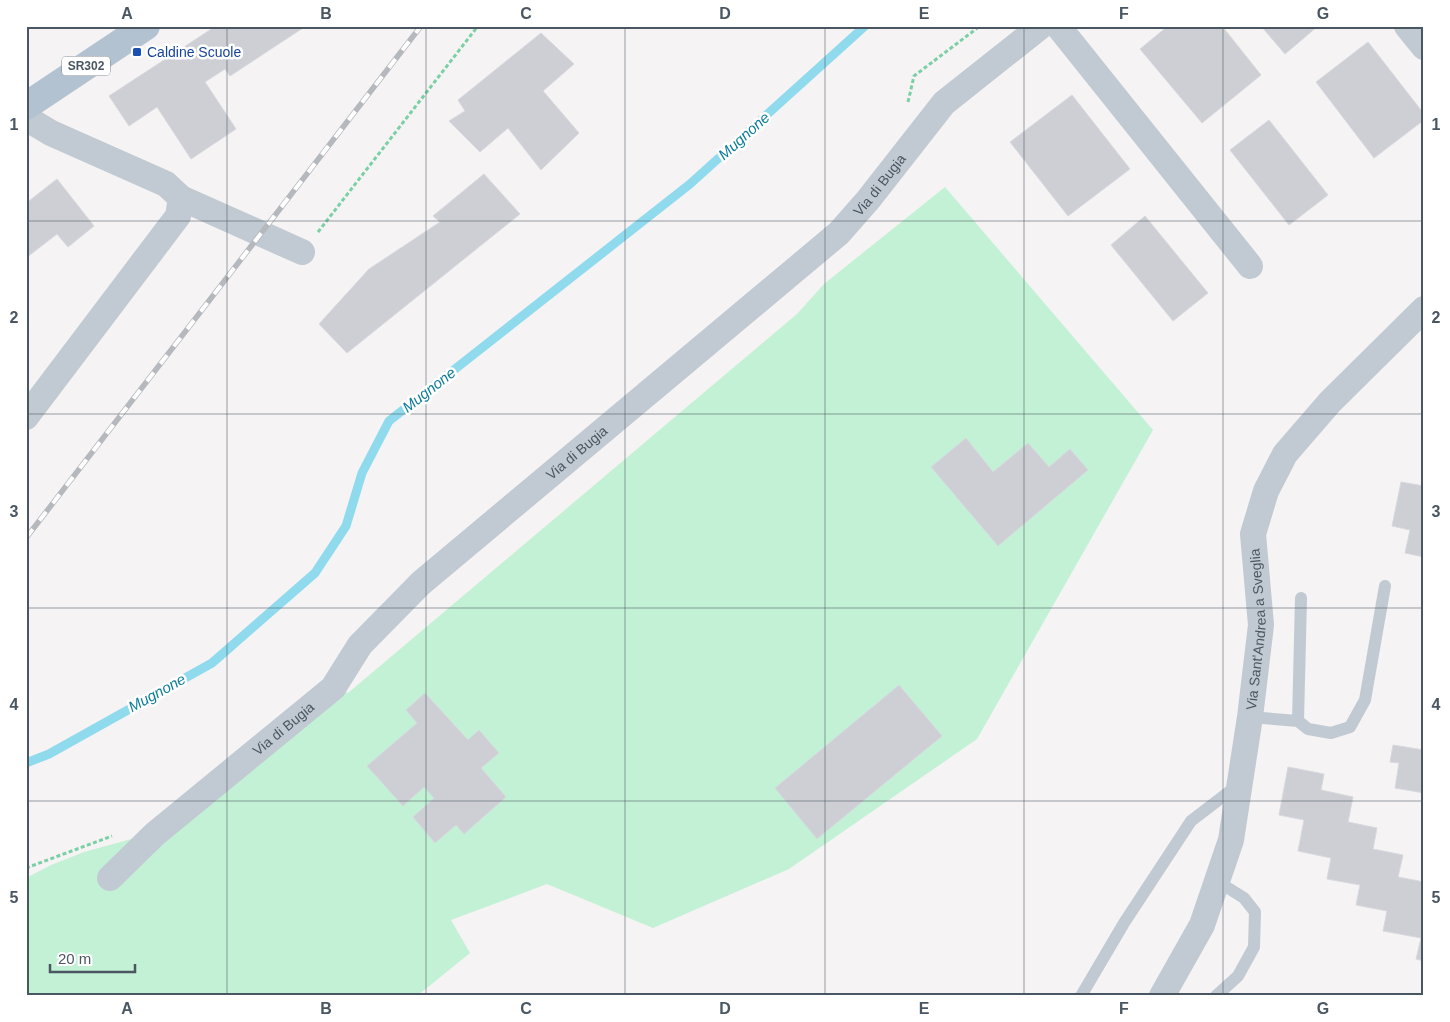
<svg xmlns="http://www.w3.org/2000/svg" width="1450" height="1022" font-family="Arial,sans-serif">
	<style>
		.green { fill: #c3f1d5 }
		.lines { fill: none; stroke-linecap: round; stroke-linejoin: round }
		.stream { stroke: #90daee; stroke-width: 9 }
		.building { fill: #cdcfd5; stroke: #d7d9de }
		.path { stroke: #7ad0a6; stroke-width: 3; stroke-dasharray: 4 2.5; stroke-linecap: butt }
		.lane { stroke: #c1cad2; stroke-width: 12 }
		.street { stroke: #c1cad2; stroke-width: 26 }
		.primary { stroke: #b3c2d1; stroke-width: 28 }
		.rail-casing { stroke: #b5b8bd; stroke-width: 5.5 }
		.rail { stroke: #fff; stroke-width: 4; stroke-dasharray: 11; stroke-linecap: butt }
		.grid { fill: none; stroke: #4a5661; stroke-width: 1; stroke-opacity: 0.55 }
		.transit-dot { fill: #1a4fb4; stroke: #fff; stroke-width: 2 }
		.labels { text-anchor: middle; stroke-width: 5; stroke-linejoin: round; paint-order: stroke }
		.shield { fill: #fff; stroke: #808990; stroke-width: 1 }
		.shield-label { font-size: 12px; font-weight: bold; fill: #4a5661 }
		.transit-label { font-size: 14px; fill: #164399; stroke: #fff; text-anchor: start }
		.street-label { font-size: 14px; fill: #4a5661; stroke: #fff }
		.water-label { font-size: 15px; font-style: italic; fill: #0c7c9b; stroke: #fff }
		.neatline { fill: none; stroke: #4a5661; stroke-width: 2 }
		.grid-label { font-size: 16px; text-anchor: middle; font-weight: bold; fill: #4a5661 }
	</style>
	<rect width="100%" height="100%" fill="#f5f3f3"/>
	<path class="green" d="M945 187 1153 430 977 739 789 869 653 928 547 884 451 920 470 953 417 996H26V878L51 865 84 852 135 838 328 676 348 693 797 314 824 284Z"/>
	<g class="lines">
		<path class="stream" d="M26 763 49 754 212 663 315 573 346 526 362 473 389 421 690 184 865 26"/>
	</g>
	<path class="building" d="M216 26H306L230 76 225 69 205 82 236 129 191 159 157 107 129 126 109 96Z
		M1168 26H1222L1261 75 1202 123 1140 49Z
		M1261 26H1318L1285 54Z
		M541 33 574 64 543 91 579 133 541 170 508 128 480 152 449 121 465 111 458 100Z
		M1368 42 1424 114V120L1374 158 1316 82Z
		M1072 95 1130 169 1068 216 1010 142Z
		M1269 120 1328 195 1289 225 1230 150Z
		M484 174 520 214 347 353 319 324 369 269 440 222 433 216Z
		M57 179 94 226 68 247 57 234 26 258V198L29 201Z
		M1145 216 1208 293 1173 321 1111 245Z
		M966 438 993 472 1028 443 1049 467 1070 449 1088 470 998 546 931 467Z
		M1401 482 1424 486V557L1405 553 1410 530 1392 526Z
		M899 685 942 736 817 839 775 788Z
		M425 693 468 740 479 730 499 753 481 768 506 797 464 834 456 825 435 843 413 817 434 798 424 787 403 806 367 766 417 723 406 710Z
		M1393 745 1424 750V793L1395 788 1399 763 1390 762Z
		M1288 767 1324 774 1321 790 1353 797 1348 822 1377 828 1373 849 1403 855 1398 877 1424 882V961L1416 959 1421 938 1383 931 1387 911 1356 905 1360 885 1327 879 1331 858 1298 851 1304 820 1279 815Z"/>
	<g class="lines">
		<path class="path" d="M908 102 914 76 980 26
			M318 232 478 26
			M26 868 112 836"/>
		<path class="lane" d="M1250 717 1298 721 1308 729 1331 733 1350 727 1365 700 1385 586
			M1298 721 1301 598
			M1081 996 1124 923 1191 821 1238 785
			M1216 996 1238 976 1254 947 1255 912 1244 898 1217 881"/>
		<g class="street">
			<path d="M1058 26 1250 266"/>
			<path d="M1407 26 1424 47"/>
			<path d="M26 118 51 133 166 184 181 198 178 216 26 417"/>
			<path d="M181 198 302 252"/>
			<path id="s1" d="M110 878 155 834 333 688 360 645 421 583 839 233 868 200 944 103 1041 26"/>
			<path id="s2" d="M1162 996 1202 925 1231 840 1250 717 1261 625 1253 534 1266 491 1285 454 1330 402 1424 309"/>
		</g>
		<path class="primary" d="M26 106 146 26"/>
		<g class="rail-casing">
			<path id="rail" d="M26 538 421 26"/>
		</g>
		<use href="#rail" class="rail"/>
	</g>
	<path class="grid" d="M227 26V996M426 26V996M625 26V996M825 26V996M1024 26V996M1223 26V996M26 221H1424M26 414H1424M26 608H1424M26 801H1424"/>
	<rect class="transit-dot" x="132" y="47" width="10" height="10" rx="2.5"/>
	<g class="labels">
		<rect class="shield" x="62" y="56.5" width="48" height="19" rx="4"/>
		<g class="shield-label">
			<text x="86" y="70">SR302</text>
		</g>
		<g class="transit-label">
			<text x="147" y="57">Caldine Scuole</text>
		</g>
		<g class="street-label">
			<text dy="5" stroke="none"><textPath href="#s1" startOffset="1039">Via di Bugia</textPath></text>
			<text dy="5" stroke="none"><textPath href="#s1" startOffset="634">Via di Bugia</textPath></text>
			<text dy="5" stroke="none"><textPath href="#s2" startOffset="384">Via Sant'Andrea a Sveglia</textPath></text>
			<text dy="5" stroke="none"><textPath href="#s1" startOffset="229">Via di Bugia</textPath></text>
		</g>
		<g class="water-label">
			<text transform="translate(744 136) rotate(-42)" y="5">Mugnone</text>
			<text transform="translate(429 390) rotate(-38)" y="5">Mugnone</text>
			<text transform="translate(157 693) rotate(-29)" y="5">Mugnone</text>
		</g>
	</g>
	<rect width="1450" height="1022" fill="none" stroke="#ffffff" stroke-width="55"/>
	<path d="M50 964v8h85v-8" fill="none" stroke="#4a5661" stroke-width="2.5"/>
	<text x="58" y="964" font-size="15" fill="#4a5661" stroke="#ffffff" stroke-width="4" paint-order="stroke">20 m</text>
	<rect x="28" y="28" width="1394" height="966" class="neatline"/>
	<g class="grid-label">
		<text x="127" y="19">A</text>
		<text x="326" y="19">B</text>
		<text x="526" y="19">C</text>
		<text x="725" y="19">D</text>
		<text x="924" y="19">E</text>
		<text x="1124" y="19">F</text>
		<text x="1323" y="19">G</text>
		<text x="14" y="130">1</text>
		<text x="1436" y="130">1</text>
		<text x="14" y="323">2</text>
		<text x="1436" y="323">2</text>
		<text x="14" y="517">3</text>
		<text x="1436" y="517">3</text>
		<text x="14" y="710">4</text>
		<text x="1436" y="710">4</text>
		<text x="14" y="903">5</text>
		<text x="1436" y="903">5</text>
		<text x="127" y="1014">A</text>
		<text x="326" y="1014">B</text>
		<text x="526" y="1014">C</text>
		<text x="725" y="1014">D</text>
		<text x="924" y="1014">E</text>
		<text x="1124" y="1014">F</text>
		<text x="1323" y="1014">G</text>
	</g>
</svg>
